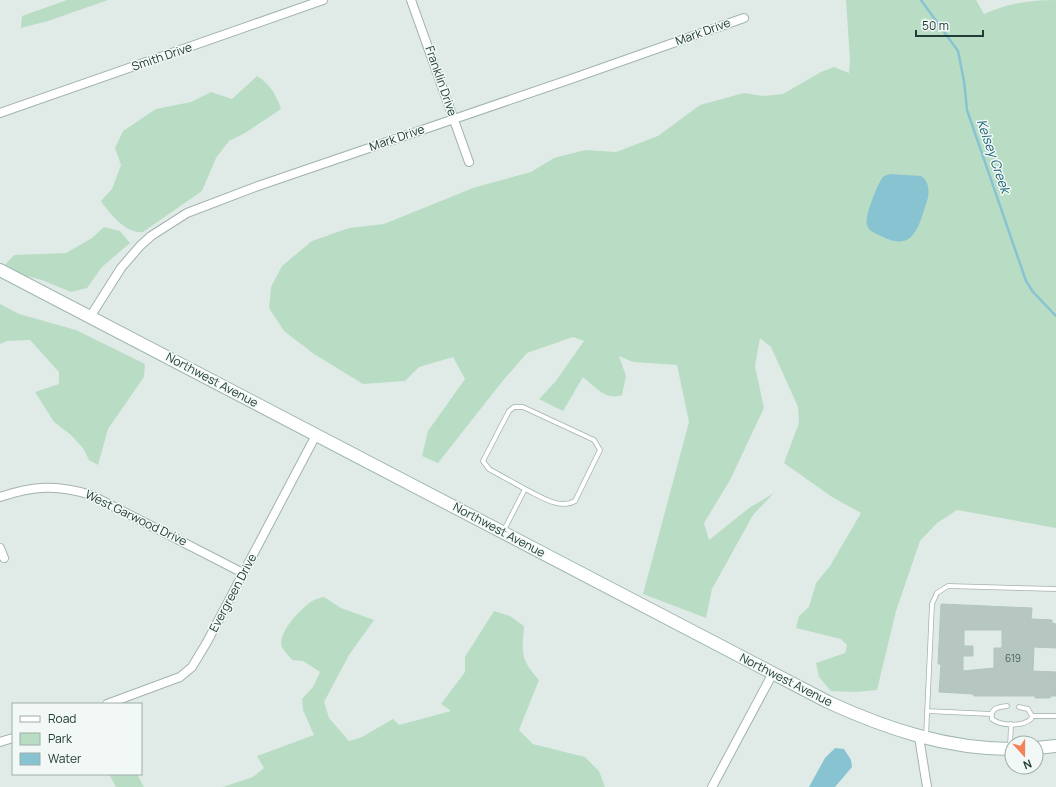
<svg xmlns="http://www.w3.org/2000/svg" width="1056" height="787" font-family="Manrope,sans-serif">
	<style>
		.green { fill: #b9ddc4 }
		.water { fill: #88c3d1 }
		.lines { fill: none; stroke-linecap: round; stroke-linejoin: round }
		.stream { stroke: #88c3d1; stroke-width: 2.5 }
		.building { fill: #b6c6c0; stroke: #b3c5be; fill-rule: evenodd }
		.lane-casing { stroke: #a3b3ae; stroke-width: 5.5 }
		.street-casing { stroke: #a3b3ae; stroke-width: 10 }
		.secondary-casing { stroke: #9fb7af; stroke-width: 14 }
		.lane { stroke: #fff; stroke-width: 4 }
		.street { stroke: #fff; stroke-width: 8 }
		.secondary { stroke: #fff; stroke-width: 12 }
		.labels { text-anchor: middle; stroke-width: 3; stroke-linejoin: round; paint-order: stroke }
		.number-label { font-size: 10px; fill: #465e58 }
		.street-label { font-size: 12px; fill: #213c36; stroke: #f1f8f5 }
		.water-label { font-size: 13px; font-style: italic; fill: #1b6578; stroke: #f1f8f5 }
	</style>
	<rect width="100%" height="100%" fill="#e0ebe7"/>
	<path class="green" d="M67 0H108L48 21 21 28 22 16Z
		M846 0H976L984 14C1008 3 1031 0 1056 0V528L957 510 937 523 920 541 896 611 877 690 855 692 831 691 819 677 816 663 845 653 847 645 841 639 796 628 799 616 809 607 816 583 830 566 861 513 832 497 784 463 799 423 798 407 771 347 760 338 755 366 764 408 730 480 704 523 709 540 749 508 774 493 753 515 712 589 706 618 643 594 689 422 677 365 633 362 619 356 626 376 622 395C606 401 595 387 583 377L563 411 539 399 555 382 584 341 573 337 527 353 501 383 438 463 422 456 428 431 465 379 453 357 419 367 405 381 363 384 314 354 284 331 269 308 271 287 282 266 312 241 349 228 384 224 473 188 531 172 554 158 585 150 616 152 658 136 700 105 744 93 763 96 783 94 821 72 834 67 849 73 850 60Z
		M257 76C270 84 276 94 281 109L245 133 229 141 216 158 202 191 143 232C126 234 110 214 101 201L112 189 121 165 115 148 123 131 156 109 191 102 211 92 232 99Z
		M104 227 120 231 130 243 102 267 87 288 71 292 42 280 22 275 5 265 14 255 66 253 92 238Z
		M0 304 19 314 76 330 145 364 144 377 108 429 98 465 89 460 83 448 71 435 54 422 35 392 59 384V372L30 340 7 341 0 344Z
		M324 597 341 608 374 620 349 655 324 702 329 718 349 741 362 737 393 719 399 725 451 711 441 704 465 672V657L494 611 510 616 524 626C522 653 520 659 539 680L519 730 533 744 585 757 599 771 605 787H223L253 777 264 768 257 756 314 735 303 710 302 699 313 687 320 672 303 661 292 660C289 656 284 651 282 647 277 632 301 609 312 601 315 599 320 598 324 597Z
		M109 774H137L144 787H116Z"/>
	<path class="water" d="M890 174 921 176C929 181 930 192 927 201 919 224 915 253 883 237 877 234 869 232 867 225 864 218 878 181 884 176 886 175 888 175 890 174Z
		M835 748 844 749 851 760 852 767 835 787H809L825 758Z"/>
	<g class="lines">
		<path class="stream" d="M921 0 958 51 964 81 967 110 1026 281 1033 292 1056 316"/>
	</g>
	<path class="building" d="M941 604 1032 608 1031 619 1052 620V623L1056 624V648L1034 647 1033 671 1056 672V696H1051L1050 698H1035V696H974L973 694 939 692 941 664H938ZM964 630H1002V648H994V668L963 671V656H973V646H964Z"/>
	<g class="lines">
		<g class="lane-casing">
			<path id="lane" d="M503 532 525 489C540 496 559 510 575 501L600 450 594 440 523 407H514L509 411 483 461 489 469 525 489
				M1007 706C998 707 990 708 992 719 1001 726 1022 727 1031 719L1032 716 1028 709 1019 707
				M927 711 991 714
				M1032 716H1056
				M926 737 932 604 937 593 948 586 1056 589
				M1010 747 1011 724"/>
		</g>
		<g class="street-casing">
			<path id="street" d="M411 0 469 162
				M0 113 323 0
				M90 317 121 268 140 246 151 236 187 213 258 186 571 79 744 18
				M0 497C33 486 57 484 91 495L243 573
				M0 548 4 558
				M107 704 180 677 192 667 207 642 316 435
				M919 737 927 787
				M0 742 13 738
				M712 787 773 673"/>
		</g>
		<g class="secondary-casing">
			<path id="secondary" d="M0 270 828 702C887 729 947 749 1012 749
				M1036 748 1056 746"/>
		</g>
		<use href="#lane" class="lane"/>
		<use href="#street" class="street"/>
		<use href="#secondary" class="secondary"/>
	</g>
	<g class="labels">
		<g class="number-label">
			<text x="1013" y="662">619</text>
		</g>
		<g class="street-label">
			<text transform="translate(703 32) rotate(-20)" y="4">Mark Drive</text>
			<text transform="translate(162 57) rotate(-19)" y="4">Smith Drive</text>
			<text transform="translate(441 81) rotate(71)" y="4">Franklin Drive</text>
			<text transform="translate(397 138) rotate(-19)" y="4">Mark Drive</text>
			<text transform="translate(212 380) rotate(28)" y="4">Northwest Avenue</text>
			<text transform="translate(136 518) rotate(26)" y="4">West Garwood Drive</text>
			<text transform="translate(499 530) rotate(28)" y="4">Northwest Avenue</text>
			<text transform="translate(233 593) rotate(-62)" y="4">Evergreen Drive</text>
			<text transform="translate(786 680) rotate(27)" y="4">Northwest Avenue</text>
		</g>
		<g class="water-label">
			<text transform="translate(994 156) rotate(71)" y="5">Kelsey Creek</text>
		</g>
	</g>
	<rect x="12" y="703" width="130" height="72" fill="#f1f8f5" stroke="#9eada9"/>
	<rect x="20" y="716" width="20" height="6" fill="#ffffff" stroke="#9eada9"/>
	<text x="48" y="723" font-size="12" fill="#213c36">Road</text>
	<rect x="20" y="733" width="20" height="12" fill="#b9ddc4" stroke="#9eada9"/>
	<text x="48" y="743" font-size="12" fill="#213c36">Park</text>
	<rect x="20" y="753" width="20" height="12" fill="#88c3d1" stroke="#9eada9"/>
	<text x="48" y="763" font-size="12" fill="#213c36">Water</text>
	<g transform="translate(1024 755) rotate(159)"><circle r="19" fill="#f1f8f5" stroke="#9eada9"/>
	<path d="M0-3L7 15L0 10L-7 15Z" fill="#f38357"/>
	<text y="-6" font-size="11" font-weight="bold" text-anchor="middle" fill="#213c36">N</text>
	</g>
	<path d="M916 30v6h67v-6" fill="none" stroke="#213c36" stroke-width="2"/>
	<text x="922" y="30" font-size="12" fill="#213c36" stroke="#f1f8f5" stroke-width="3" paint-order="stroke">50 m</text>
</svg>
